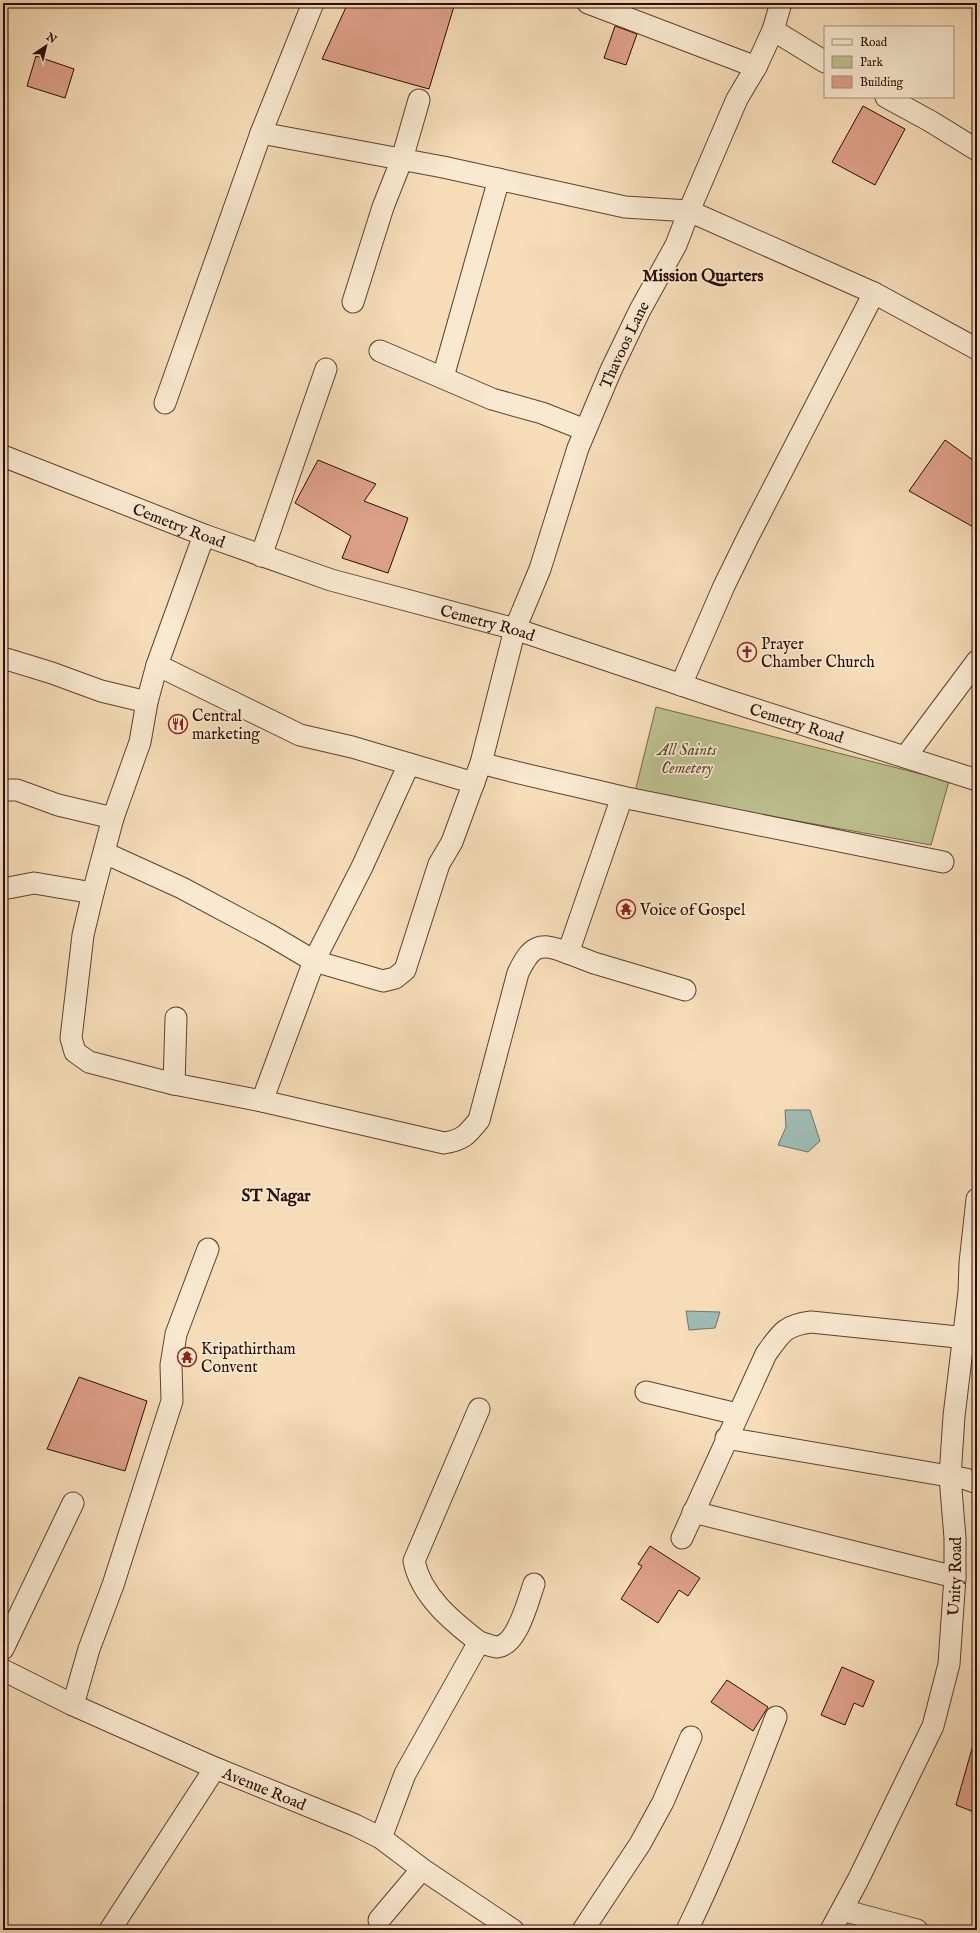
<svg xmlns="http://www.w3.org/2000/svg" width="980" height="1933" font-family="'IM FELL English',serif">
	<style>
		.green { fill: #bcc18f; stroke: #746648 }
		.water { fill: #9dbbb4; stroke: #6f756c }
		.building { fill: #dfa18a; stroke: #2b0b00 }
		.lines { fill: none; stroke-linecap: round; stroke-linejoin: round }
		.minor-casing { stroke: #5e402e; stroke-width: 23 }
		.minor { stroke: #f9e9d1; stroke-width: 21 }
		.labels { text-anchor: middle; stroke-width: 3.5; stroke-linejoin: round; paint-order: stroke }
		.street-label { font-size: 16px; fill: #2b0b00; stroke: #f9e9d1 }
		.poi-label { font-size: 16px; fill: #2b0b00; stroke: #f9e9d1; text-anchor: start }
		.park-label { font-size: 16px; font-style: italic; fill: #5e4b32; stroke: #f9e9d1 }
		.neighbourhood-label { font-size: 17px; font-weight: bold; fill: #2b0b00; stroke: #f9e9d1 }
	</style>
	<rect width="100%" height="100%" fill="#f6ddb8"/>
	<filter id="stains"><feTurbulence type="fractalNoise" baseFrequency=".005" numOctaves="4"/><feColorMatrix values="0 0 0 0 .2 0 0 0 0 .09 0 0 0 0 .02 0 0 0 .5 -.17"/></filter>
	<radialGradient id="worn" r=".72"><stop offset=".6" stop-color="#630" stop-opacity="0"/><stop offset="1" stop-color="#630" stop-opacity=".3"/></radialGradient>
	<path class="green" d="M656 707 949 781 931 845 635 792Z"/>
	<path class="water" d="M785 1110H810L820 1141 808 1152 778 1145 786 1127Z
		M686 1311 720 1312 715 1328 689 1330Z"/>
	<path class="building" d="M348 3H455L429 89 322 59Z
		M615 26 637 34 626 65 604 58Z
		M36 56 74 69 65 98 27 86Z
		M863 106 905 129 875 185 832 162Z
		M945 440 977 463V529L909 491Z
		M318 460 376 484 364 501 408 518 388 573 342 558 351 536 295 503Z
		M79 1377 147 1401 125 1471 47 1449Z
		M650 1546 700 1578 688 1596 679 1590 658 1623 621 1599 642 1566 638 1564Z
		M842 1667 874 1681 863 1707 854 1703 845 1725 821 1715Z
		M727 1680 768 1707 753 1731 711 1702Z
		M973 1745H977V1813L956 1805Z"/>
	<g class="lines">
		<g class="minor-casing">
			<g id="minor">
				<path d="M588 3 756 67"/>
				<path d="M773 30 825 62"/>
				<path d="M886 97 930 121 977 150"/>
				<path d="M261 133 443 167 625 207 689 211 874 293 977 349"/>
				<path d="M353 302 383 207 402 159 419 100"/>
				<path d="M380 351 492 399 542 413 585 430"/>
				<path d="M443 377 499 179"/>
				<path d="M165 403 261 133 313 3"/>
				<path id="s1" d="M3 456 204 535 331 580 515 629 726 700 977 780"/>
				<path d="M204 535 157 665 147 702 140 742 113 818 93 893 83 935 71 1038 75 1052 89 1062 174 1084 262 1101 444 1143C463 1140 467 1135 479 1120L518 973C531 946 539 941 568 953"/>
				<path d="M261 556 326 369"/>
				<path d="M3 658 52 673 101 691 147 702"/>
				<path d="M157 665 300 735 352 747 474 783"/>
				<path d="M681 685 724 586 749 535 874 293"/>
				<path d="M906 756 977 661"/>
				<path d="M3 790H17L58 805 113 818"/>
				<path d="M622 797 943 862"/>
				<path d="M105 853 182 888 270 935 314 961 362 867 409 764"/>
				<path d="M3 889 34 883 93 893"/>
				<path id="s2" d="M685 990 594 963 568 953 622 797C575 785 527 776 481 763L515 629 540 569 578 448 611 370 640 310 676 245 689 211 737 99 756 67 773 30 781 3"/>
				<path d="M174 1084 176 1018"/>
				<path d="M262 1101 314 961 383 981 395 978 405 970 439 864 452 842 481 763"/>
				<path d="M646 1392 737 1414"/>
				<path d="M726 1438 966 1479 977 1483"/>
				<path d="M693 1512 955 1577"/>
				<path d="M682 1538 766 1354C781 1333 785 1325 811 1322L977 1339"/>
				<path d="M479 1642C452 1621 421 1596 414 1561L479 1409"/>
				<path d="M3 1649 73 1503"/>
				<path id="s3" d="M3 1670 73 1705 215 1768 355 1825 381 1838 422 1869 513 1930"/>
				<path d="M73 1705 89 1649 113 1585 172 1401 171 1365 176 1334 208 1249"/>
				<path d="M381 1838 405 1774 479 1642C484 1643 492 1647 497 1647 518 1645 528 1600 534 1584"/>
				<path d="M842 1910 917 1930"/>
				<path d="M379 1920 422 1869"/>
				<path d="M110 1930 215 1768"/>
				<path d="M583 1930 640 1844 663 1802 691 1737"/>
				<path d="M687 1930C721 1861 748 1789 776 1717"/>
				<path id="s4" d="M831 1930 858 1880 933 1726 949 1664 955 1577V1538L950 1477 954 1416 969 1292 970 1263 977 1199"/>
			</g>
		</g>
		<use href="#minor" class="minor"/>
	</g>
	<defs>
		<g id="church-ring" transform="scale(1)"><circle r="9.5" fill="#f9e9d1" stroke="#8f2418" stroke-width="1.5"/><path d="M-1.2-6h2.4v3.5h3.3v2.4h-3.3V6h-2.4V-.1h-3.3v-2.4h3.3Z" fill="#8f2418"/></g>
		<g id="restaurant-ring" transform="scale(1)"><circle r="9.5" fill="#f9e9d1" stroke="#8f2418" stroke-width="1.5"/><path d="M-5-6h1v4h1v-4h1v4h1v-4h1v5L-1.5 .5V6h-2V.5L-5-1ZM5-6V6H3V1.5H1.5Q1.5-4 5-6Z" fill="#8f2418"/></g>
		<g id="temple-ring" transform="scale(1)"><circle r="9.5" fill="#f9e9d1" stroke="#8f2418" stroke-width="1.5"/><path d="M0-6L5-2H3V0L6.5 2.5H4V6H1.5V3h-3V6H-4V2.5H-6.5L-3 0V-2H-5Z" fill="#8f2418"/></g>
	</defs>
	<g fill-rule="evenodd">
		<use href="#church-ring" x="747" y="652"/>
		<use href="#restaurant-ring" x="178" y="724"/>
		<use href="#temple-ring" x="626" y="909"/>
		<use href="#temple-ring" x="187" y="1357"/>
	</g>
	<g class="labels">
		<g class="street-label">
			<text dy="6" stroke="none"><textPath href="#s2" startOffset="876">Thavoos Lane</textPath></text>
			<text dy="6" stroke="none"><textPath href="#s1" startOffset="189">Cemetry Road</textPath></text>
			<text dy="6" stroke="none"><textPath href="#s1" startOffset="513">Cemetry Road</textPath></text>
			<text dy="6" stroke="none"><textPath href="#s1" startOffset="838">Cemetry Road</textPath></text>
			<text dy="6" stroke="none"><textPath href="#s4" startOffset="380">Unity Road</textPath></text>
			<text dy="6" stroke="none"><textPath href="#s3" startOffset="287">Avenue Road</textPath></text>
		</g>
		<g class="poi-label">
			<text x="761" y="649">Prayer<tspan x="761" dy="18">Chamber Church</tspan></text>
			<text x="192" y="721">Central<tspan x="192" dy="18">marketing</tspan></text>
			<text x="640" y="915">Voice of Gospel</text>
			<text x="201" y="1354">Kripathirtham<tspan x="201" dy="18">Convent</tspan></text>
		</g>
		<g class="park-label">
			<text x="687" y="755">All Saints<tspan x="687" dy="18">Cemetery</tspan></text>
		</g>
		<g class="neighbourhood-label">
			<text x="703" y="281">Mission Quarters</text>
			<text x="276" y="1201">ST Nagar</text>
		</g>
	</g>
	<rect width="980" height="1933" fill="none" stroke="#f6ddb8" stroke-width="16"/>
	<rect x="4" y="4" width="972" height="1925" fill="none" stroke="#2b0b00" stroke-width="2"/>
	<rect x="8" y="8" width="964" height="1917" fill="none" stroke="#2b0b00"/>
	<rect x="824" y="26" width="130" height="72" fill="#f9e9d1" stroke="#a7907d"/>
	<rect x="832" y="39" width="20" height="6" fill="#f9e9d1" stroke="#a7907d"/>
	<text x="860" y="46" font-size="12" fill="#2b0b00">Road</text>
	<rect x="832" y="56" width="20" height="12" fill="#bcc18f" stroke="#a7907d"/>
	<text x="860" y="66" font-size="12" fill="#2b0b00">Park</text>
	<rect x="832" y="76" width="20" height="12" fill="#dfa18a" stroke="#a7907d"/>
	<text x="860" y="86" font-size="12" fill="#2b0b00">Building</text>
	<g transform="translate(46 46) rotate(35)" stroke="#f9e9d1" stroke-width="3" paint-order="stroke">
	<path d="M0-3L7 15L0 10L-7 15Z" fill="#2b0b00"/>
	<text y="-6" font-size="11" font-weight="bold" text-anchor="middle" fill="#2b0b00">N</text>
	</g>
	<rect width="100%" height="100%" filter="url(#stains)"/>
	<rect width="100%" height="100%" fill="url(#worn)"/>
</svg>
